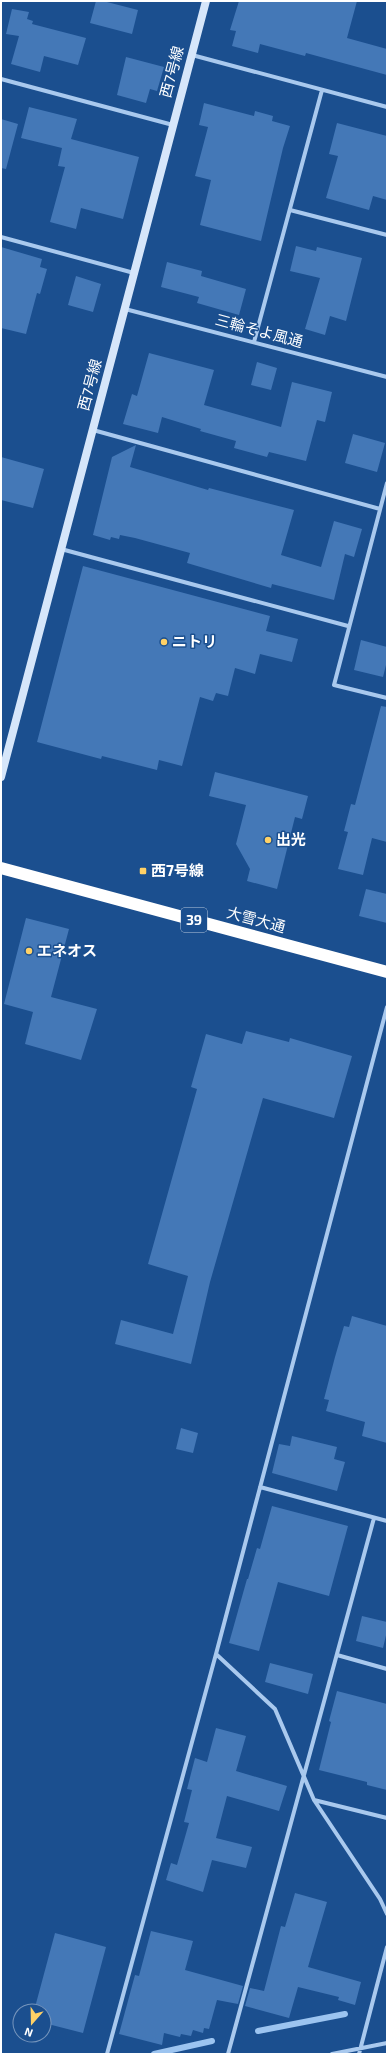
<svg xmlns="http://www.w3.org/2000/svg" width="388" height="2055" font-family="'Exo 2','Noto Sans JP',sans-serif">
	<style>
		.lines { fill: none; stroke-linecap: round; stroke-linejoin: round }
		.stream { stroke: #9cc4f0; stroke-width: 6 }
		.building { fill: #4478b7 }
		.street { stroke: #a9c9ee; stroke-width: 4 }
		.secondary { stroke: #d6e6fa; stroke-width: 8 }
		.highway { stroke: #fff; stroke-width: 12 }
		.poi-dot { fill: #ffd166; stroke: #1b4f8f; stroke-width: 1.5 }
		.labels { text-anchor: middle; stroke-width: 3; stroke-linejoin: round; paint-order: stroke }
		.shield { fill: #1b4f8f; stroke: #bbcadd; stroke-width: 1 }
		.shield-label { font-size: 14px; font-weight: bold; fill: #fff }
		.street-label { font-size: 15px; fill: #fff; stroke: #1b4f8f }
		.poi-label { font-size: 15px; font-weight: bold; fill: #fff; stroke: #1b4f8f; text-anchor: start }
	</style>
	<rect width="100%" height="100%" fill="#1b4f8f"/>
	<g class="lines">
		<path class="stream" d="M258 2031 345 2014
			M154 2054 212 2041"/>
	</g>
	<path class="building" d="M96 1H103L138 10 132 34 90 23Z
		M239 1H357L347 38 387 49V75L306 53 305 56 260 44 258 53 232 46 236 31 230 30Z
		M12 9 29 12 27 19 33 21 32 24 86 38 78 65 44 56 40 72 11 64 19 36 6 34Z
		M126 57 164 67 157 91 150 89 146 103 117 95Z
		M204 103 254 116 255 111 273 116 272 121 290 126 283 148 261 241 200 225 211 180 195 176 208 127 199 125Z
		M29 107 77 119 71 139 139 157 123 219 81 208 76 229 50 222 65 167 58 166 62 148 21 138Z
		M1 119 18 124 6 169 1 168Z
		M337 123 387 136V200L373 196 369 210 326 198 338 156 329 154Z
		M296 246 316 251 317 247 362 258 346 321 330 316 325 335 305 329 320 278 290 271Z
		M1 247 42 259 40 267 47 269 40 294 37 293 26 334 1 328Z
		M167 262 202 271 201 276 246 289 239 315 197 303 199 297 161 287Z
		M76 276 101 284 93 312 68 305Z
		M149 353 214 370 204 405 281 427 292 382 332 392 325 422 317 420 306 461 269 452 267 457 234 448 236 441 200 431 201 429 162 417 158 433 123 424 132 394 137 396Z
		M257 362 277 368 271 390 251 385Z
		M353 434 385 443 377 472 345 463Z
		M136 445 130 467 208 490 209 488 294 510 281 555 321 567 334 521 362 529 354 557 345 554 334 600 272 584 271 588 187 563 190 553 135 538 120 535 119 539 111 537 110 540 93 535 112 457Z
		M1 457 44 469 33 508 1 500Z
		M83 566 270 616 266 631 298 639 292 662 260 654 255 674 235 668 228 696 216 693 213 701 200 697 182 766 159 760 157 770 102 756 101 759 37 742Z
		M361 640 387 647V661L383 677 354 670Z
		M381 706 387 707V842L372 838 363 875 338 869 348 832 344 831 351 804 355 805Z
		M215 772 308 796 302 819 295 817 277 889 247 881 250 869 236 844 246 805 209 796Z
		M366 889 387 894V923L359 916Z
		M26 918 69 929 51 997 97 1009 81 1060 25 1044 33 1012 4 1004Z
		M246 1031 289 1042 290 1038 352 1056 334 1118 263 1098 210 1282 191 1364 115 1344 121 1320 173 1334 188 1276 148 1264 197 1089 191 1087 206 1034 242 1044Z
		M352 1316 387 1326V1443L362 1436 365 1422 326 1411 329 1400 324 1399 335 1357 344 1326 349 1327Z
		M181 1428 198 1433 193 1453 176 1449Z
		M292 1436 337 1447 334 1459 345 1462 337 1491 272 1473 279 1444 290 1446Z
		M272 1506 348 1526 329 1596 278 1582 259 1651 229 1643 247 1579H248L257 1548 260 1549Z
		M362 1616 387 1622V1631L383 1648 356 1641Z
		M270 1663 313 1674 308 1694 265 1682Z
		M337 1691 387 1704V1790L367 1785V1782L319 1770 331 1722 329 1721Z
		M216 1728 246 1736 236 1771 287 1786 279 1811 227 1796 216 1838 252 1847 246 1868 212 1860 203 1892 166 1880 171 1863 177 1865 189 1823 184 1822 192 1790 187 1789 195 1758 207 1762Z
		M295 1893 327 1902 308 1967 361 1982 355 2005 338 2000 339 1997 298 1987 289 2018 245 2006 250 1988 264 1991 281 1926 285 1927Z
		M151 1931 193 1941 185 1970 243 1986 238 2004 217 2000 209 2029 204 2028 203 2033 193 2030 191 2036 181 2034 180 2037 164 2033 162 2045 119 2034 135 1975 139 1976Z
		M55 1933 106 1947 83 2033 44 2023V2011H34Z"/>
	<g class="lines">
		<path class="street" d="M192 55 387 107
			M1 79 173 125
			M290 210 387 235
			M1 237 134 273
			M125 309 387 377
			M254 342 322 90
			M93 430 380 509
			M387 483 334 685 387 698
			M61 549 348 626
			M260 1487 387 1521
			M216 1654 275 1709 314 1800 380 1899 387 1914
			M337 1655 387 1669
			M314 1800 387 1818
			M107 2054 216 1654 387 1007
			M228 2054 374 1518
			M332 2054 387 2043
			M359 2054 387 1947"/>
		<path class="secondary" d="M1 777 206 1"/>
		<path class="highway" d="M1 868 387 972"/>
	</g>
	<g class="poi-dot">
		<circle cx="164" cy="642" r="4"/>
		<circle cx="268" cy="840" r="4"/>
		<rect x="139" y="867" width="8" height="8" rx="2"/>
		<circle cx="29" cy="951" r="4"/>
	</g>
	<g class="labels">
		<rect class="shield" x="181" y="908" width="26" height="24" rx="3"/>
		<g class="shield-label">
			<text x="194" y="925">39</text>
		</g>
		<g class="street-label">
			<text transform="translate(172 72) rotate(-75)" y="5">西7号線</text>
			<text transform="translate(259 331) rotate(15)" y="5">三輪そよ風通</text>
			<text transform="translate(90 385) rotate(-75)" y="5">西7号線</text>
			<text transform="translate(256 920) rotate(15)" y="5">大雪大通</text>
		</g>
		<g class="poi-label">
			<text x="172" y="647">ニトリ</text>
			<text x="276" y="845">出光</text>
			<text x="151" y="876">西7号線</text>
			<text x="37" y="956">エネオス</text>
		</g>
	</g>
	<rect width="388" height="2055" fill="none" stroke="#ffffff" stroke-width="4"/>
	<g transform="translate(32 2023) rotate(200)"><circle r="19" fill="#1b4f8f" stroke="#7695bc"/>
	<path d="M0-3L7 15L0 10L-7 15Z" fill="#ffd166"/>
	<text y="-6" font-size="11" font-weight="bold" text-anchor="middle" fill="#ffffff">N</text>
	</g>
</svg>
